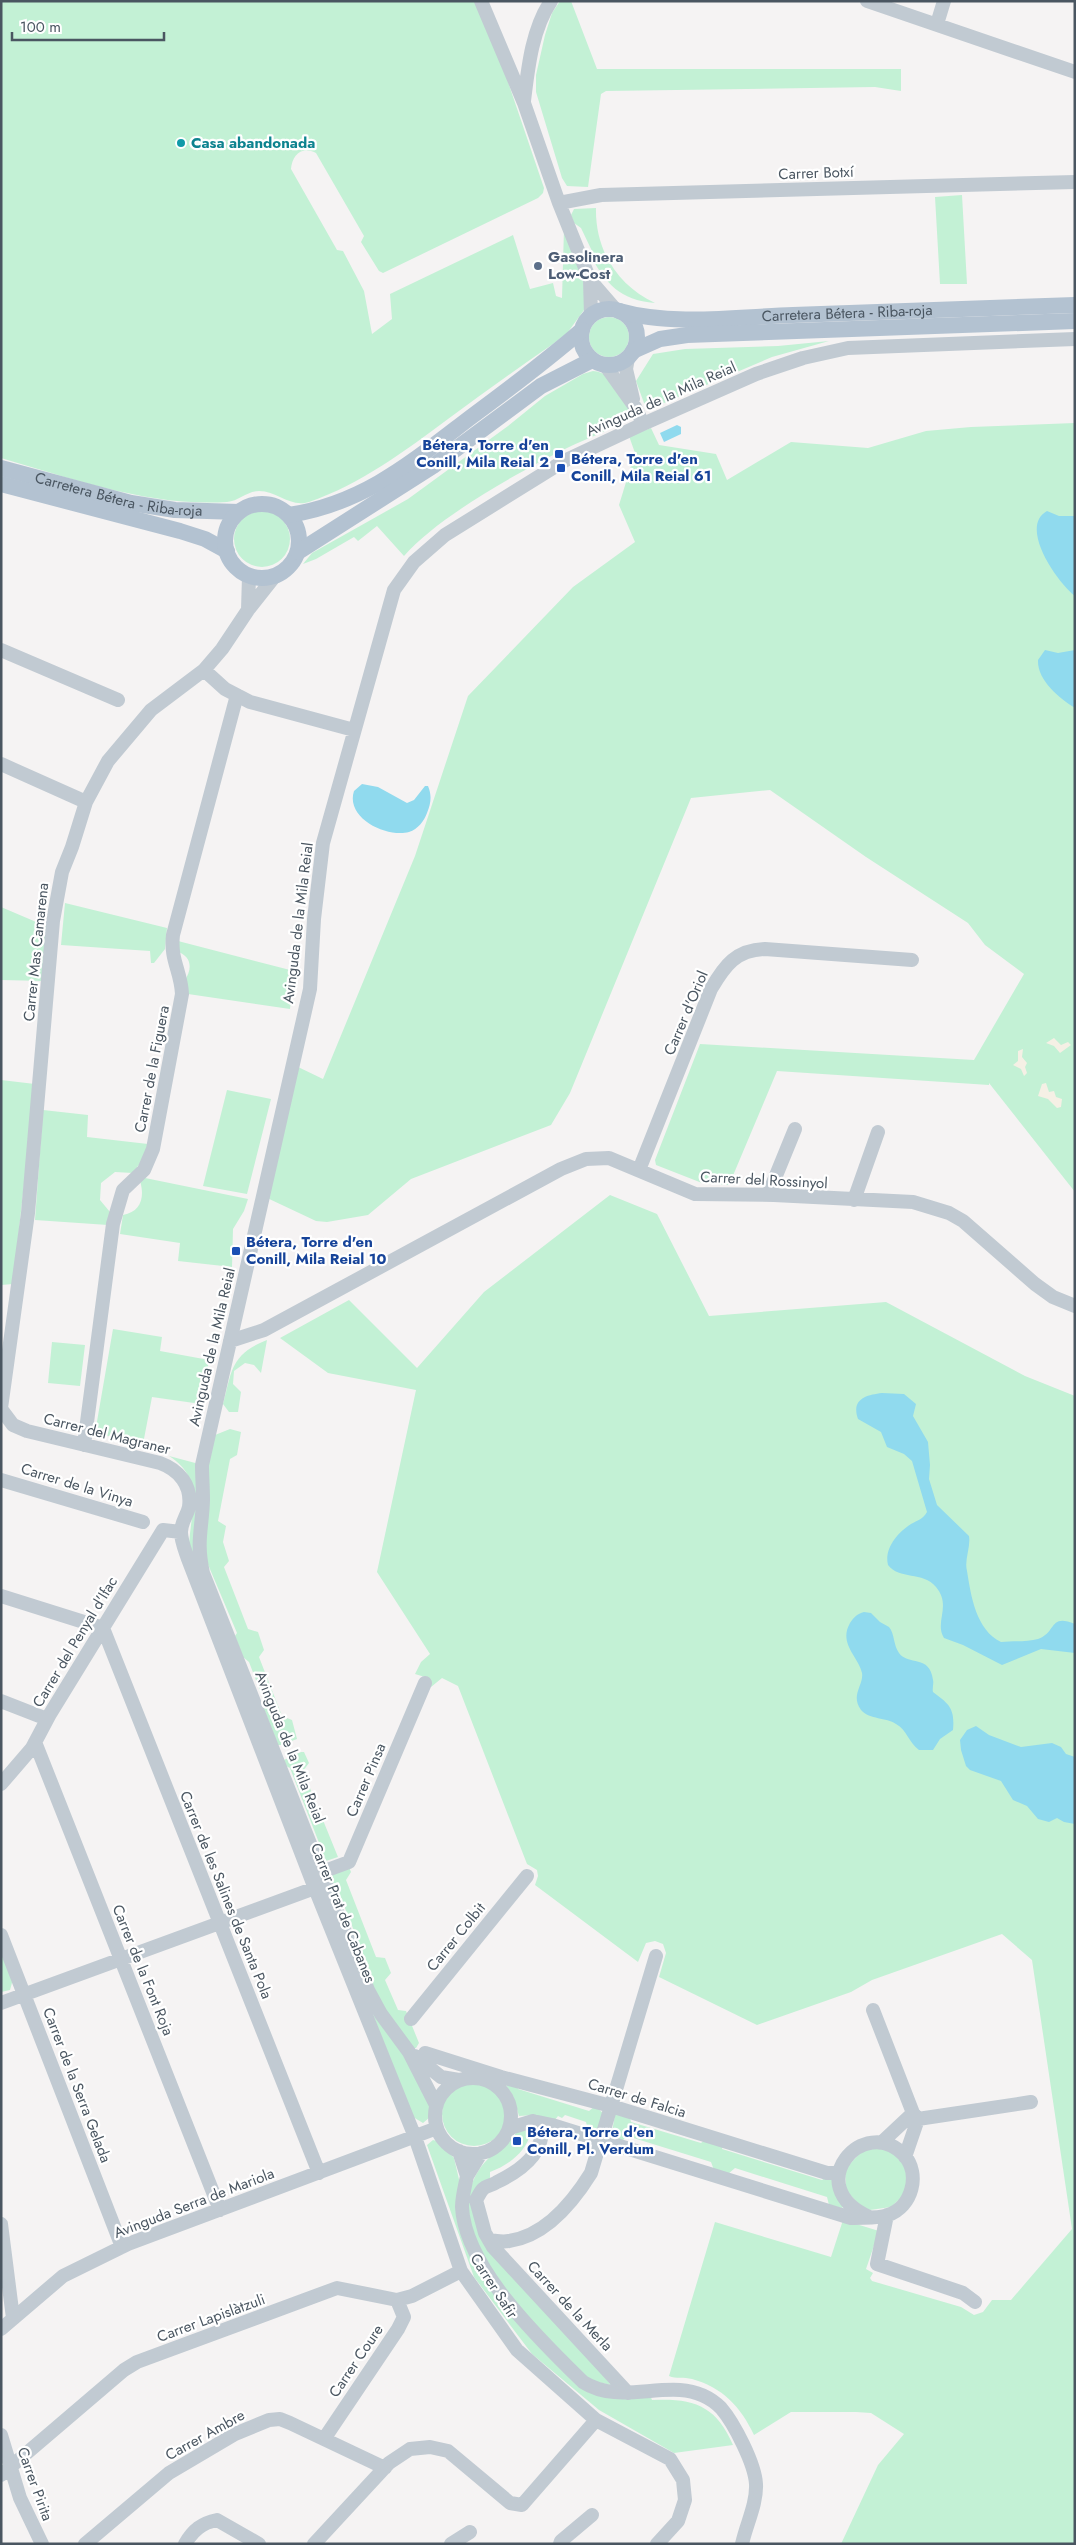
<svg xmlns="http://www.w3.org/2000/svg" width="1076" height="2545" font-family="Jost,sans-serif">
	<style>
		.green { fill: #c3f1d5 }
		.sand { fill: #f5f0e5 }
		.water { fill: #90daee }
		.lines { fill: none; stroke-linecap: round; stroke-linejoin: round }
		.minor { stroke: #c1cad2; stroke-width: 14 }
		.major { stroke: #b3c2d1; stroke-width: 16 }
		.culture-dot { fill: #0f9aa8; stroke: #fff; stroke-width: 2 }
		.service-dot { fill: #5c6f8a; stroke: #fff; stroke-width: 2 }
		.transit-dot { fill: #1a4fb4; stroke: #fff; stroke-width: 2 }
		.labels { text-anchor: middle; stroke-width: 4.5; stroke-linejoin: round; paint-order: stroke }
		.culture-label { font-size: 15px; font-weight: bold; fill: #0d838f; stroke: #fff; text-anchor: start }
		.street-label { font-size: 15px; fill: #4a5661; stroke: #fff }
		.service-label { font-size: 15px; font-weight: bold; fill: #4e5e75; stroke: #fff; text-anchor: start }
		.transit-label { font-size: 15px; font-weight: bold; fill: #164399; stroke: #fff; text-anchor: start }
	</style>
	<rect width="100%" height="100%" fill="#f5f3f3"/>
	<path class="green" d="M1 1H478L488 23 544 188 543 193 538 198 383 273 379 271 361 242 364 236 316 153C302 145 292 155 291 169L337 250 343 251 364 291 372 334 392 319 390 294 513 235 530 289 553 283 556 296 562 298 564 229 583 278 586 306 584 310 568 332 553 344C518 368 483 393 448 419 405 451 361 484 309 502 290 508 278 491 259 491 247 491 239 501 227 502 151 507 73 479 1 458Z
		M560 1H571L597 69H901V91L875 87 606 91 601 94 588 187 567 186 562 178 536 92V75L545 35 552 13Z
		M962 195 967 284H940L935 197Z
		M596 208C595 250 618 286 655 303 619 300 607 284 589 254L592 251 581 228 574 223 571 215 574 209Z
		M589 337a20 20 0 1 1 40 0a20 20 0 1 1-40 0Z
		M829 341 772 357 650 409 644 403 636 381 653 354 685 349 778 346Z
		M593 371C616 373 622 396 631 414L630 417C611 430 588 438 567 448 519 472 439 516 404 556L377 526 358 541 354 537 316 559 303 564 312 553 408 499 508 426 545 396 583 374Z
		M1075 423V1192L989 1083V1085L777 1071 729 1185 702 1183 656 1165 655 1160 700 1044 974 1060 1024 974 985 945 968 923 866 857 770 790 691 798 570 1093 551 1125 411 1179 368 1215 327 1222 316 1221 265 1197 296 1066 323 1079 415 856 468 696 573 587 635 542 619 505 635 453 629 436 651 428 659 445 716 454 727 480 791 442 868 448 926 431 971 427Z
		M234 539a28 28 0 1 1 56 0a28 28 0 1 1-56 0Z
		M65 903 167 928 165 949 154 963H151L150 951 61 945Z
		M1 907 48 927 44 981 1 980Z
		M178 941 294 971 290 1009 188 994 184 981C193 969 192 956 176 951Z
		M1 1080 35 1084 13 1284 1 1285Z
		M227 1090 271 1099 247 1194 203 1186Z
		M43 1110 88 1115 87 1137 148 1144 143 1159 133 1173 115 1172 101 1183 100 1200 110 1212 108 1225 35 1220Z
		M145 1178 248 1199 244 1211 233 1229 232 1267 178 1261 180 1243 120 1234 123 1215C141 1212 145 1197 140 1181Z
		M610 1195 657 1214 709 1316 886 1302 1025 1376 1075 1396V2544H841L878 2465 904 2434 871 2413 856 2412H791L754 2435C741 2407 722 2387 692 2379 684 2377 676 2379 669 2376L715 2222 831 2257 843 2220 879 2231 866 2269 873 2273 870 2278 872 2281 961 2307 974 2315 983 2312 992 2300H1011L1072 2229 1032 1960 1002 1934 872 1980 851 1992 757 2025 659 1977 666 1953 663 1944 655 1941 646 1943 638 1962 535 1885 538 1876 537 1870 527 1864 458 1686 442 1678 431 1687 428 1678 415 1674 421 1662 430 1654 377 1572 416 1390 328 1373 280 1338 349 1300 417 1368 484 1292Z
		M113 1329 162 1337 160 1351 209 1360 201 1404 152 1397 143 1444 95 1433Z
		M267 1340 261 1373 254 1365 245 1363 234 1371 233 1384 241 1392 238 1412H229L223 1404C232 1370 231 1354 267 1340Z
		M52 1342 85 1345 80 1386 48 1383Z
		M230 1429 241 1432 237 1455 230 1459 218 1521 226 1526 223 1542 229 1561 224 1567 248 1629 258 1632 264 1650 259 1657 282 1716 292 1720 297 1739 281 1745H278L262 1704 264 1701 249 1662 243 1657 235 1636 237 1633 204 1555 208 1464 215 1435Z
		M169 1456 199 1464 194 1539 376 2017 406 2055 430 2096V2117L423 2123 413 2117 189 1545C191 1509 205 1479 169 1456Z
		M301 1752H304L309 1763 303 1771 338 1857 326 1861 321 1856 323 1853 290 1768 286 1766 284 1760Z
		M349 1867 351 1872 346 1880 376 1957 385 1958 391 1973 385 1980 398 2010 406 2011 419 2043 416 2048H413L380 2004 363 1964 366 1961 335 1883H331L329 1875Z
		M1 1947 13 1979 10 1990 1 1992Z
		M442 2114a32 32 0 1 1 64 0a32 32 0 1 1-64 0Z
		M516 2082 518 2089 589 2111 595 2106 604 2114 598 2129 588 2130 586 2122 565 2115 562 2118 558 2116 555 2120 533 2115 519 2116 513 2096 506 2085Z
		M629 2114 631 2122 701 2143 708 2137 724 2142 722 2149 822 2180 829 2174C833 2178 838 2198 843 2207L842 2208 829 2205 827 2197 735 2168 728 2174 714 2170 711 2162 627 2136 621 2142 611 2137 615 2115Z
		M532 2125 537 2132H531C526 2152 509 2165 490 2172V2179L474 2212 611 2385 593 2381 579 2371C532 2320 413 2215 499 2149 512 2139 514 2131 532 2125Z
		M433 2140 440 2142 454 2158 481 2273 579 2384 650 2395 652 2400C693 2398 716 2405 733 2445L674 2453 599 2410 532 2354 474 2277 427 2145Z
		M867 2146 897 2153 909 2171 906 2193 891 2207 870 2210 860 2206 846 2190 845 2169Z"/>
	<path class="sand" d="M1054 1038 1061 1045 1068 1042 1071 1045 1060 1053 1054 1046 1046 1043Z
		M1023 1049 1022 1057 1027 1063 1025 1067 1027 1073 1024 1076 1021 1069 1013 1065 1018 1061V1051Z
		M1046 1083 1049 1092 1054 1091 1056 1097 1062 1099 1061 1107 1057 1108 1048 1099 1038 1096 1042 1084Z"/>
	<path class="water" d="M677 425 681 427V434L664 442 660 433Z
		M1047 511 1059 516H1075V596C1058 583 1018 527 1047 511Z
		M1045 650 1058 653 1075 650V708C1059 698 1037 680 1038 660Z
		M362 784 378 787 407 803 414 800 425 786H428C432 795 431 804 427 813 424 821 418 829 409 832 388 838 345 819 354 791Z
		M882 1393 904 1394 916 1404 913 1416 928 1442 930 1465 929 1479 937 1505 969 1536C971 1547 964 1560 967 1571 971 1596 976 1630 1001 1642 1012 1641 1028 1642 1038 1639 1057 1632 1049 1613 1075 1624V1653L1041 1649 1002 1665 963 1645 944 1638C934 1622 952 1606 936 1587 923 1571 899 1580 888 1565 884 1549 897 1533 911 1524 918 1520 922 1520 927 1512L912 1461 904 1454 887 1447 881 1432 858 1419C851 1399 866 1395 882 1393Z
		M864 1612 871 1613 880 1622 889 1627C895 1634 893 1645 899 1653 908 1666 930 1654 933 1680 934 1684 932 1688 933 1692 949 1704 955 1708 953 1730L940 1739 933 1750H919C909 1743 907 1730 896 1724 886 1717 870 1720 861 1710 850 1695 864 1685 862 1673 859 1657 838 1644 850 1623 854 1617 857 1614 864 1612Z
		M976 1726 989 1735 1021 1747 1052 1743 1061 1747 1066 1754 1075 1757V1824L1064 1822 1057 1818 1049 1822 1038 1819 1027 1806 1013 1800 1001 1781 970 1770 966 1766 961 1750 960 1740 967 1730Z"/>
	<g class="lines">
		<path class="minor" d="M481 1 524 103 559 203 590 280 616 310
			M867 1 1075 72
			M937 24 944 1
			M524 101C528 68 532 29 551 1
			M559 203 601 195 1075 182
			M590 280 591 315
			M628 358 626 369 633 399
			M605 365 635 407 643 424
			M248 610 249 576
			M1 650 118 700
			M204 670 225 689 250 702 354 730
			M1 764 86 802
			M639 1170 711 989C725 965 736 950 765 949L912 960
			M768 1195 795 1129
			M854 1200 878 1132
			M230 1341 264 1330 561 1169 586 1159 609 1158 695 1194 774 1195 913 1202 949 1213 963 1221 1035 1284 1053 1297 1075 1306
			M1 1408 28 1213 53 921 62 872 72 847 86 802 108 761 151 710 204 670 222 649 248 610 275 576
			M1 1409 13 1425 27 1431 160 1463C179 1470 192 1485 189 1507 187 1516 181 1522 181 1532 181 1541 185 1550 188 1559L314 1886 415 2137 461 2271 517 2350 596 2420 670 2459 683 2480 685 2500 678 2521 657 2544
			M84 1445 113 1224 123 1190 144 1170 153 1149 182 994C181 971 170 960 173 935L237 695
			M1 1480 143 1522
			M1 1596 103 1628 319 2173
			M1 1701 47 1719
			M35 1742 220 2210
			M1 1784 32 1748 50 1714 163 1530 181 1532
			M322 1872 349 1862 425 1683
			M1 1935 122 2247
			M1 2003 315 1888
			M873 2010 913 2113
			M411 2019 527 1876
			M425 2053 501 2077 611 2106 827 2173H839
			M415 2056 441 2077 459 2080
			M435 2116a38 38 0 1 1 76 0a38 38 0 1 1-76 0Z
			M436 2105 409 2052 381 2014 368 1990 203 1573C196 1541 202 1530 203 1500 203 1488 202 1476 202 1465L310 989 314 919 323 843 394 590 414 562 445 535 564 461 643 424 756 374 803 358 848 348 1075 339
			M918 2119 1031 2102
			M533 2121 542 2130C542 2155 518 2172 497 2182 493 2185 486 2186 483 2189 480 2192 478 2197 476 2200L485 2233 493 2247 628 2393
			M510 2128 533 2121 552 2125 851 2218C863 2217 877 2219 888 2215 912 2207 921 2174 904 2155 864 2113 800 2186 869 2217
			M881 2143 913 2113 918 2119 905 2157
			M459 2151 467 2176 481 2153
			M467 2176C465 2186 462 2197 462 2207 465 2268 541 2341 583 2382 613 2401 646 2388 680 2390 695 2391 710 2397 721 2408 734 2423 755 2464 756 2484 757 2504 746 2525 742 2544
			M887 2215 877 2264 963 2293 975 2302
			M1 2224 13 2318
			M489 2240C495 2241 503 2242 509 2241 545 2236 573 2202 591 2173L656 1956
			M1 2329 63 2276 128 2244 437 2128
			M1 2435 20 2498 42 2544
			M324 2439 398 2329 404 2317 397 2300
			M1 2475 124 2370 137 2362 337 2288 397 2300 412 2296 461 2271
			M85 2544 169 2473 235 2434 269 2420 280 2419 290 2423 385 2468
			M185 2544C193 2530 202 2523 217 2520L259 2544
			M314 2544 389 2463 410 2449 430 2447 448 2451 510 2503 522 2505 596 2420
			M451 2544 470 2532
			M560 2544 561 2541 592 2515"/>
		<g class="major">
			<circle cx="609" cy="337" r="28"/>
			<path id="s1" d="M619 311C671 326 738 317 793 315 887 312 981 308 1075 305"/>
			<path d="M633 351 660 339 687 335 1075 321"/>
			<path id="s2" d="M1 468 131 503 175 510 239 512"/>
			<path d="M1 484 180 531 205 539 227 551"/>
			<circle cx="262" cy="541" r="37"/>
			<path d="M289 515C365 503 412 462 471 417 509 389 546 361 582 330"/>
			<path d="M298 552 433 466 541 386 592 360"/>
		</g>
	</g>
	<circle class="culture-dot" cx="181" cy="143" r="5"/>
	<circle class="service-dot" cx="538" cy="266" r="5"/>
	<g class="transit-dot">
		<rect x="554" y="449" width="10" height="10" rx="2.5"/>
		<rect x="556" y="463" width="10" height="10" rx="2.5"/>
		<rect x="231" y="1246" width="10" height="10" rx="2.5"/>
		<rect x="512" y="2136" width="10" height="10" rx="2.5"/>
	</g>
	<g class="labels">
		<g class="culture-label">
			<text x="191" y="148">Casa abandonada</text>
		</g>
		<g class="street-label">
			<text transform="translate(816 173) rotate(-2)" y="5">Carrer Botxí</text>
			<text dy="5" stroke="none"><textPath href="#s1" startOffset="229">Carretera Bétera - Riba-roja</textPath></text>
			<text transform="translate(661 399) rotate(-24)" y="5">Avinguda de la Mila Reial</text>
			<text dy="5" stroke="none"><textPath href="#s2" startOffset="121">Carretera Bétera - Riba-roja</textPath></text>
			<text transform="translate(298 923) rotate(-83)" y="5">Avinguda de la Mila Reial</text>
			<text transform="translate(36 952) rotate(-84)" y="5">Carrer Mas Camarena</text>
			<text transform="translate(686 1013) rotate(-67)" y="5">Carrer d'Oriol</text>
			<text transform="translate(152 1069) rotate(-79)" y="5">Carrer de la Figuera</text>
			<text transform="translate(764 1180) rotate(3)" y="5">Carrer del Rossinyol</text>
			<text transform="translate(212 1347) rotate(-77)" y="5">Avinguda de la Mila Reial</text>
			<text transform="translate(107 1434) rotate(14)" y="5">Carrer del Magraner</text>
			<text transform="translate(77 1485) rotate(17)" y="5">Carrer de la Vinya</text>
			<text transform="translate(75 1642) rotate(-59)" y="5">Carrer del Penyal d'Ifac</text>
			<text transform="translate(290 1747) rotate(68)" y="5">Avinguda de la Mila Reial</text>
			<text transform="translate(366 1780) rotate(-67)" y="5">Carrer Pinsa</text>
			<text transform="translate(226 1895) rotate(68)" y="5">Carrer de les Salines de Santa Pola</text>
			<text transform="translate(343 1913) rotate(68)" y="5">Carrer Prat de Cabanes</text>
			<text transform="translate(456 1937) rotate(-51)" y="5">Carrer Colbit</text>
			<text transform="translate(143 1970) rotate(68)" y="5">Carrer de la Font Roja</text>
			<text transform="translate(77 2085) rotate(69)" y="5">Carrer de la Serra Gelada</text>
			<text transform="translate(637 2098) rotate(17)" y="5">Carrer de Falcia</text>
			<text transform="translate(194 2203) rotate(-21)" y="5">Avinguda Serra de Mariola</text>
			<text transform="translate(494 2286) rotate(57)" y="5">Carrer Safir</text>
			<text transform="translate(570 2306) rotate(47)" y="5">Carrer de la Merla</text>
			<text transform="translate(211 2318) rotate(-20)" y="5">Carrer Lapislàtzuli</text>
			<text transform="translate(356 2361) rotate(-56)" y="5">Carrer Coure</text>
			<text transform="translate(205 2435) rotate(-29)" y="5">Carrer Ambre</text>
			<text transform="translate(35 2484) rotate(70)" y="5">Carrer Pirita</text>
		</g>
		<g class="service-label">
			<text x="548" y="262">Gasolinera<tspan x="548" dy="17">Low-Cost</tspan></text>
		</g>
		<g class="transit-label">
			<text x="549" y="450" text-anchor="end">Bétera, Torre d'en<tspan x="549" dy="17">Conill, Mila Reial 2</tspan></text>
			<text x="571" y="464">Bétera, Torre d'en<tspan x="571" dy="17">Conill, Mila Reial 61</tspan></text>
			<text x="246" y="1247">Bétera, Torre d'en<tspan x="246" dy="17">Conill, Mila Reial 10</tspan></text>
			<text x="527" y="2137">Bétera, Torre d'en<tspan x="527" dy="17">Conill, Pl. Verdum</tspan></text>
		</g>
	</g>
	<rect width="1076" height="2545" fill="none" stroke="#4a5661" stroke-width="5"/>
	<path d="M12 32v8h152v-8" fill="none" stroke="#4a5661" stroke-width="2.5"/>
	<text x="20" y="32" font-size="15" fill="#4a5661" stroke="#ffffff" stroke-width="4" paint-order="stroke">100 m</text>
</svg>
